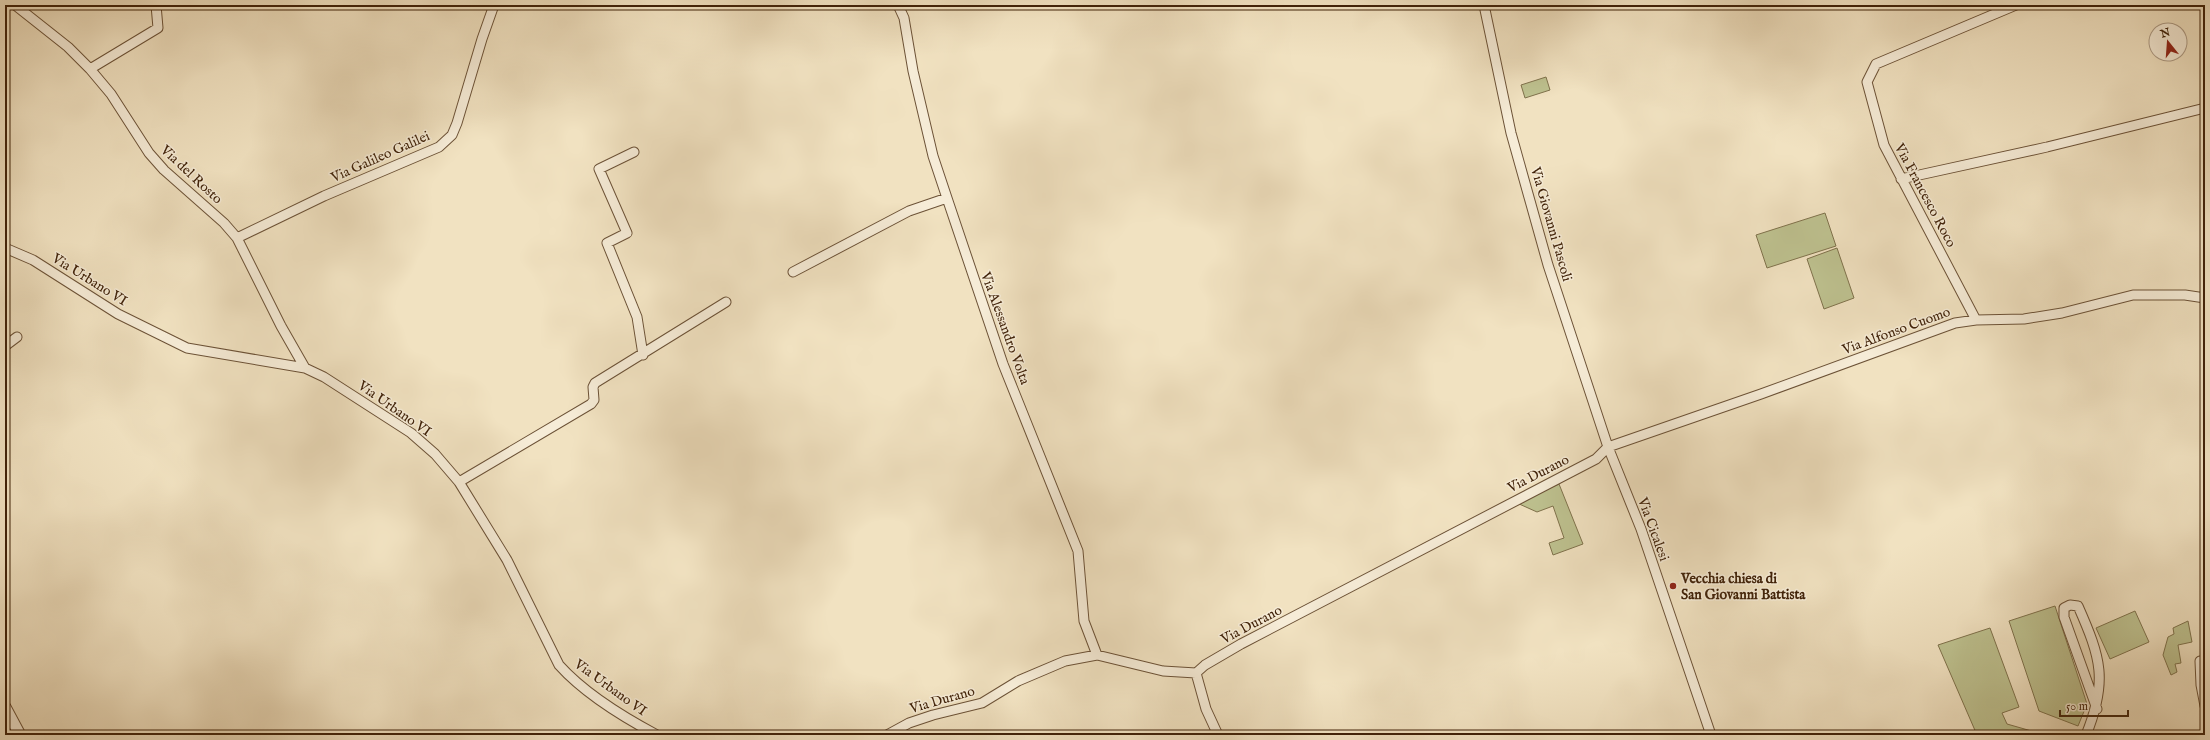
<svg xmlns="http://www.w3.org/2000/svg" width="2210" height="740" font-family="'IM FELL English',serif">
	<style>
		.green { fill: #bec290; stroke: #7f724c }
		.lines { fill: none; stroke-linecap: round; stroke-linejoin: round }
		.minor-casing { stroke: #6c5237; stroke-width: 11 }
		.tertiary-casing { stroke: #6c5237; stroke-width: 13 }
		.minor { stroke: #f6ecd7; stroke-width: 9 }
		.tertiary { stroke: #f6ecd7; stroke-width: 11 }
		.poi-dot { fill: #8f2418; stroke: #f6ecd7; stroke-width: 1.5 }
		.labels { text-anchor: middle; stroke-width: 3; stroke-linejoin: round; paint-order: stroke }
		.street-label { font-size: 14px; fill: #402209; stroke: #f6ecd7 }
		.poi-label { font-size: 14px; font-weight: bold; fill: #402209; stroke: #f6ecd7; text-anchor: start }
	</style>
	<rect width="100%" height="100%" fill="#f1e2c1"/>
	<filter id="stains"><feTurbulence type="fractalNoise" baseFrequency=".005" numOctaves="4"/><feColorMatrix values="0 0 0 0 .2 0 0 0 0 .09 0 0 0 0 .02 0 0 0 .5 -.17"/></filter>
	<radialGradient id="worn" r=".72"><stop offset=".6" stop-color="#630" stop-opacity="0"/><stop offset="1" stop-color="#630" stop-opacity=".3"/></radialGradient>
	<path class="green" d="M1546 77 1550 90 1525 98 1521 85Z
		M1825 213 1836 246 1767 268 1756 235Z
		M1837 248 1854 298 1824 309 1807 259Z
		M1559 484 1583 544 1553 555 1549 543 1564 538 1553 506 1537 512 1517 503Z
		M2055 606 2087 704 2078 726 2039 711 2009 621Z
		M2135 611 2149 642 2110 659 2096 628Z
		M2188 621 2192 642 2178 645 2181 663 2175 664 2177 672 2171 675 2163 655 2168 637 2174 634 2173 628Z
		M1990 628 2019 707 2002 713 2007 724 2042 734 2041 735H1977L1938 645Z"/>
	<g class="lines">
		<g class="minor-casing">
			<path id="minor" d="M15 5 68 47 90 69 111 94 149 153 164 170 224 223 237 238 281 326 305 368
				M898 5 904 18 913 71 933 156 947 198 1003 364 1078 551 1084 621 1097 655
				M1484 5 1511 133 1548 265 1608 447 1641 529 1711 735
				M90 69 158 28 156 5
				M634 152 599 169 627 233 607 243 637 317 643 355
				M1901 179 2047 147 2205 108
				M237 238 324 196 439 147 452 135 457 123 482 39 494 5
				M5 248 33 260 118 314 187 348 305 368 324 377 411 433 435 454 459 482 507 560 559 665C585 694 623 717 657 735
				M793 272 909 211 947 198
				M1976 320 1884 145 1867 82 1876 64 2016 5
				M5 346 17 337
				M459 482 591 404 594 400 593 387 595 383 726 302
				M2200 661 2201 685 2205 706
				M1196 673 1206 709 1218 735
				M887 735 909 723 933 715 982 703 1018 681 1065 661 1097 655 1163 671 1196 673 1205 665 1241 644 1596 459 1608 447 1761 394 1955 323 1976 320 2024 319 2062 313 2133 295H2185L2205 298
				M2086 735C2108 681 2101 658 2078 606L2070 605 2064 608V617L2097 709"/>
		</g>
		<g class="tertiary-casing">
			<path id="tertiary" d="M5 707 20 735"/>
		</g>
		<use href="#minor" class="minor"/>
		<use href="#tertiary" class="tertiary"/>
	</g>
	<circle class="poi-dot" cx="1673" cy="586" r="4"/>
	<g class="labels">
		<g class="street-label">
			<text transform="translate(380 156) rotate(-24)" y="5">Via Galileo Galilei</text>
			<text transform="translate(192 174) rotate(43)" y="5">Via del Rosto</text>
			<text transform="translate(1926 195) rotate(62)" y="5">Via Francesco Roco</text>
			<text transform="translate(1552 224) rotate(74)" y="5">Via Giovanni Pascoli</text>
			<text transform="translate(90 279) rotate(32)" y="5">Via Urbano VI</text>
			<text transform="translate(1006 328) rotate(70)" y="5">Via Alessandro Volta</text>
			<text transform="translate(1896 330) rotate(-20)" y="5">Via Alfonso Cuomo</text>
			<text transform="translate(395 408) rotate(35)" y="5">Via Urbano VI</text>
			<text transform="translate(1538 473) rotate(-27)" y="5">Via Durano</text>
			<text transform="translate(1654 529) rotate(70)" y="5">Via Cicalesi</text>
			<text transform="translate(1251 624) rotate(-28)" y="5">Via Durano</text>
			<text transform="translate(611 687) rotate(36)" y="5">Via Urbano VI</text>
			<text transform="translate(942 699) rotate(-16)" y="5">Via Durano</text>
		</g>
		<g class="poi-label">
			<text x="1681" y="583">Vecchia chiesa di<tspan x="1681" dy="16">San Giovanni Battista</tspan></text>
		</g>
	</g>
	<rect width="2210" height="740" fill="none" stroke="#f1e2c1" stroke-width="20"/>
	<rect x="6" y="6" width="2198" height="728" fill="none" stroke="#402209" stroke-width="2"/>
	<rect x="10" y="10" width="2190" height="720" fill="none" stroke="#402209"/>
	<g transform="translate(2168 42) rotate(343)"><circle r="19" fill="#f6ecd7" stroke="#ad9b85"/>
	<path d="M0-3L7 15L0 10L-7 15Z" fill="#8f2418"/>
	<text y="-6" font-size="11" font-weight="bold" text-anchor="middle" fill="#402209">N</text>
	</g>
	<path d="M2060 710v6h68v-6" fill="none" stroke="#402209" stroke-width="2"/>
	<text x="2066" y="710" font-size="12" fill="#402209" stroke="#f6ecd7" stroke-width="3" paint-order="stroke">50 m</text>
	<rect width="100%" height="100%" filter="url(#stains)"/>
	<rect width="100%" height="100%" fill="url(#worn)"/>
</svg>
